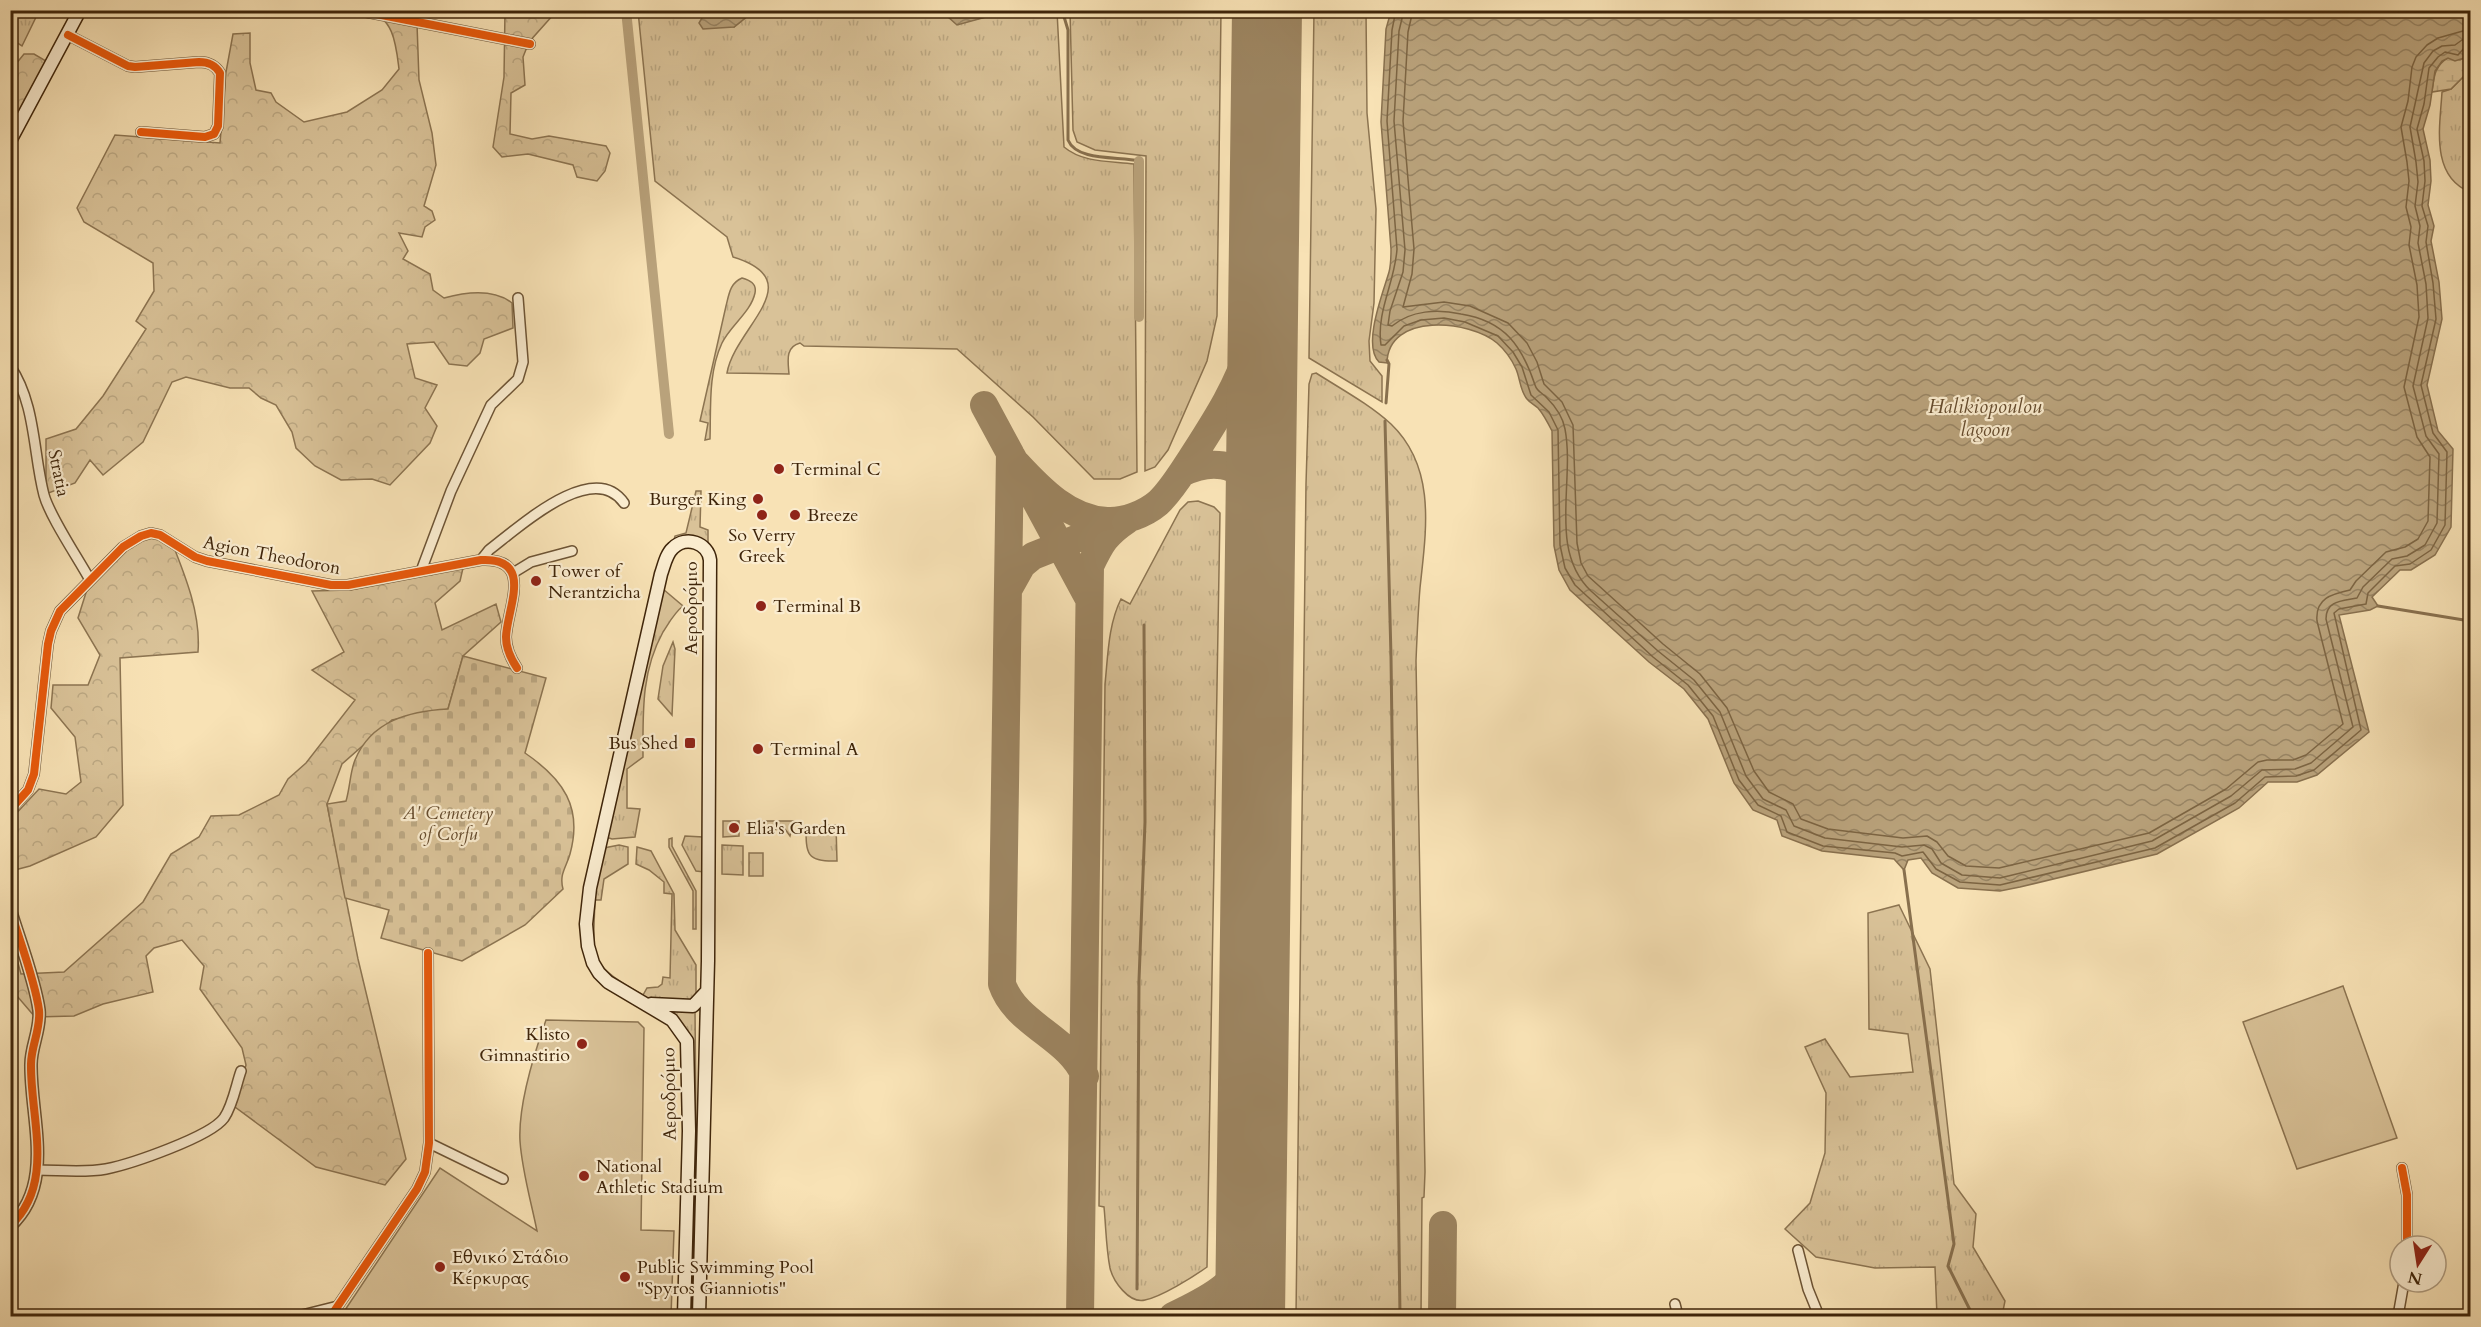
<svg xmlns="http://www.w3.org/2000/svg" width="2481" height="1327" font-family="Cardo,serif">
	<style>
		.grass { fill: url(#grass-tufts); stroke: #8c7451; stroke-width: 1.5 }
		.forest { fill: url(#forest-crowns); stroke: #8c7451; stroke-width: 1.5 }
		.wetland { fill: url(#wetland-marsh); stroke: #8c7451; stroke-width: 1.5 }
		.cemetery { fill: url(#cemetery-stones); stroke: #8c7451; stroke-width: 1.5 }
		.garden { fill: #d9c298; stroke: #8c7451; stroke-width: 1.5 }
		.water { fill: url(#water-waves); stroke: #88704e; stroke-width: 1.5 }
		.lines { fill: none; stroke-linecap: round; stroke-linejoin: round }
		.shore { stroke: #7c6442; stroke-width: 1.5 }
		.stream { stroke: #88704e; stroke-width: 3 }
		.canal { stroke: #b9a27b; stroke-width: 10 }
		.taxiway { stroke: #9c8460; stroke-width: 28 }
		.runway { stroke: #9c8460; stroke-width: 70 }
		.minor-casing { stroke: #6d5435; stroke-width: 12 }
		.tertiary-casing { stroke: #6d5435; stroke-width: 14 }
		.secondary-casing { stroke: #3f250a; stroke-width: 15 }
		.minor { stroke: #faeccf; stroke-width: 9 }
		.tertiary { stroke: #faeccf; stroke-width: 10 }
		.secondary { stroke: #faeccf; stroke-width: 12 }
		.cycleway-casing { stroke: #faeccf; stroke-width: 11 }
		.cycleway { stroke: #e8590c; stroke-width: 8 }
		.poi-dot { fill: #8f2418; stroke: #faeccf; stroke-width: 2 }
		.labels { text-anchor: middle; stroke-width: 4.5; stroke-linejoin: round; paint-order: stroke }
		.poi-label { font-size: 18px; fill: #3f250a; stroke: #faeccf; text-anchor: start }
		.street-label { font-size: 18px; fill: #3f250a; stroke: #faeccf }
		.park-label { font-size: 18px; font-style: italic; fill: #664c2e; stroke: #faeccf }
		.water-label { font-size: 20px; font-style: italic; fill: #644a2c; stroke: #faeccf }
	</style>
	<defs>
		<pattern id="grass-tufts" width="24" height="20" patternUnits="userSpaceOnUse" patternTransform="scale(1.5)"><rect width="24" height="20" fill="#d9c298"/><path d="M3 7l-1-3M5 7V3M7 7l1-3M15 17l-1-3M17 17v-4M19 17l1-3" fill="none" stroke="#bba782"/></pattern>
		<pattern id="forest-crowns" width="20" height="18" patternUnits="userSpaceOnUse" patternTransform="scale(1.5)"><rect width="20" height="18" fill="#d9c298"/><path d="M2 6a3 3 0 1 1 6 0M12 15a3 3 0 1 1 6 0" fill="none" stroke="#bba782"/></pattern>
		<pattern id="wetland-marsh" width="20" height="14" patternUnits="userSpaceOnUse" patternTransform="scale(1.5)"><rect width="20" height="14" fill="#d9c298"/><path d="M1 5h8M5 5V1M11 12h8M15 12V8" fill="none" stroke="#bba782"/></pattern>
		<pattern id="cemetery-stones" width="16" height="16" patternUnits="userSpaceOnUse" patternTransform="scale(1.5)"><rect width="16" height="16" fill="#d9c298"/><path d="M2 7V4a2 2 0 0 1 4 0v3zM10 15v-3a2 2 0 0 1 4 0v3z" fill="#bba782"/></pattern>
		<pattern id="water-waves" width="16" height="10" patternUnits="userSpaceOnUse" patternTransform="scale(1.5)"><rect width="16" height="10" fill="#b9a27b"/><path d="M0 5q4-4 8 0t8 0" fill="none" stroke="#988463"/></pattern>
	</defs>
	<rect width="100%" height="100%" fill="#f8e2b5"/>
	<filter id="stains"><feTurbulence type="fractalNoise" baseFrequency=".00333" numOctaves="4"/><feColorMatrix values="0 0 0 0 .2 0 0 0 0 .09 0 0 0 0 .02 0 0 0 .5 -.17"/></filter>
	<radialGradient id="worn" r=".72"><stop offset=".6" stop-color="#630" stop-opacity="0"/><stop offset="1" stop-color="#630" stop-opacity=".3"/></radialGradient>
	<path class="grass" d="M10 11H39L22 46 11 39Z
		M638 11H706L705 12 734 27 754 11H948L947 16 957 24 997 14 1057 11 1064 147C1083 163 1110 161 1134 164L1137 472 1120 479H1094L1033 417 957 349 804 346 800 343C785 347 788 361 789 374L727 373C735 327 812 281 733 257L727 237 655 181Z
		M1070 11H1221L1217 316 1207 361 1168 450 1155 467 1145 471 1146 156 1095 150 1077 142 1073 130Z
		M1314 11H1366L1367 113 1376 209 1374 303 1369 341 1370 361 1382 376V402L1309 358Z
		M2470 70V192C2430 176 2440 126 2442 92L2451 89Z
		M742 278C749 280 757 283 755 293 751 312 730 326 722 343 708 373 711 408 710 439L705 440 708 423 700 421 726 306C729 294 730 283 742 278Z
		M1316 373C1341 389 1369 404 1391 424 1437 468 1426 531 1420 588 1418 612 1417 636 1416 661L1425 1172 1424 1197 1422 1198 1421 1316H1296L1306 484 1309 384 1312 374Z
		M696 491H701L700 527 708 530V545C699 533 687 538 674 540L675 536 686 533Z
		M1198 501 1214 507 1220 513 1207 1267C1193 1277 1161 1297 1145 1300 1129 1304 1113 1281 1110 1268 1106 1248 1106 1227 1104 1207L1099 1206 1105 684C1108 656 1108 625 1121 599L1130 604 1180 510 1188 502Z
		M663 589 683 606C674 613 669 623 663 632 641 672 643 713 643 757L627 769V808L640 809 635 837 612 839 606 837Z
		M673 642 675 649 672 715 658 699 663 666Z
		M723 821H739V836L723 837Z
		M749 821H794L790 836 785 829 749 831Z
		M836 825 837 861C806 862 806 854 806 826Z
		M685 836 703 837 704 872 696 871 682 845Z
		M672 838V846L696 891V929H693V891L669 847V839Z
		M619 845 628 847V864L604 879 601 900H595C593 961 587 963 643 995L647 988 658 987 662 984 663 977 670 978 672 894 664 893V882L649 870 636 864 637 847 651 851 674 894 675 930 696 965V995C688 1005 671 1001 660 1000 647 1000 638 996 626 989 614 982 602 976 595 962 583 939 596 873 604 848Z
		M722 845 743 846V875L722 874Z
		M749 853H763V876H749Z
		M1899 905 1930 969 1954 1184 1976 1214 1973 1247 2005 1301 2002 1316H1937L1935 1267 1875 1268 1816 1257 1785 1229 1810 1203 1825 1153 1826 1093 1805 1047 1825 1039 1850 1077 1913 1072 1908 1034 1869 1029 1868 913Z
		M663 1009H695L696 1125H693L690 1043Z
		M692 1206H697L694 1316H690Z"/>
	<path class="forest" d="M367 11H387L417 24 419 80 432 133 436 165 424 206 432 211 435 220 425 227 422 237 399 233 408 251 403 259 430 274 433 290 444 298C466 292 493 288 512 303L513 328 484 339 480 353 467 366 449 364 434 342 407 344 415 378 437 385 425 408 437 426 430 443 390 485 372 479 341 480 315 466 296 448 292 432 276 405 261 398 249 388H230L186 377 172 382 143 442 103 475 90 460 75 483 46 494V439L76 429 103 396 146 329 136 321 154 291 153 263 84 222 77 208 115 135 220 143 226 72 233 34 250 33V63L256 90 271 93 276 102 304 122 347 112 382 90 399 69C396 45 394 17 367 11Z
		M505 11H589L554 14 529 42 523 57 525 85 511 93 510 134 532 139 549 136 606 146 610 153 605 171 597 181 577 177 573 165 528 154 502 157 493 147 504 77Z
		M24 54H34L46 61 11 130V70Z
		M141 536 171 540C185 575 201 614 198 652L120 658 123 805 96 837 30 866 11 871V819L39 789 66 794 81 782 75 737 51 708 53 685H88L100 655 78 618 90 580Z
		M463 568 460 581 435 603 442 630 496 604 501 622 463 656 448 709 392 720 342 764 327 804 358 959 406 1159 385 1185 316 1167 235 1107 246 1065 242 1048 200 989 204 966 182 940 154 948 146 956 153 992 103 1004 74 1016 35 1017 11 989 10 934 21 974 64 972 143 902 171 854 199 837 211 816 239 815 279 795 288 779 306 763 355 700 312 670 344 652 312 591 349 590Z"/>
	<path class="wetland" d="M2470 46V70L2451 89 2432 92C2434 77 2434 66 2449 57L2460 60 2464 58Z"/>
	<path class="cemetery" d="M463 656 546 678 525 753C563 779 583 807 570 854 566 868 559 874 563 889L525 925 462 961 381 938 389 910 345 898 327 804 346 801C350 788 350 772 355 760 371 721 409 711 448 709Z"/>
	<path class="garden" d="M2343 986 2397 1138 2297 1169 2243 1022Z
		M546 1020 638 1022 644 1028 641 1230 674 1231 671 1316H341L440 1168 537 1231C531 1201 522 1171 520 1141 518 1104 534 1054 546 1020Z"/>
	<path class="water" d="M706 11V10L754 11 734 27 703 29 699 23Z
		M948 11H1041L997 14 957 25 947 16Z
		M1391 11H2470V46L2464 58 2455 61 2448 58 2442 61 2435 71 2430 105 2423 129 2430 160 2431 181 2428 205 2434 226 2431 241 2439 282 2442 319 2427 385 2438 431 2453 449 2451 527 2435 555 2411 570H2400L2372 597 2378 606 2370 610 2339 615 2369 732 2317 775 2297 782H2268L2239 808 2157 854 2020 887 2000 891 1958 888 1932 873 1921 858 1908 860 1904 870 1894 859 1822 851 1782 836 1777 820 1753 810 1734 783 1708 719 1684 689 1649 662 1570 590 1559 570 1554 546 1552 431C1548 423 1544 415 1538 408 1535 405 1530 403 1527 399 1520 391 1520 378 1516 369 1512 360 1505 350 1497 343 1470 320 1388 312 1387 363L1379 362C1362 345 1383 293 1389 272 1391 265 1391 256 1391 249L1381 122 1386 29Z"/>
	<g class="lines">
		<path class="shore" d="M1396 10 1392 30 1387 121 1397 249C1395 282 1376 312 1381 345H1385L1404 326 1421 320 1444 318 1465 322 1498 336 1513 352 1522 367 1531 395 1549 412 1558 430 1560 545 1565 568 1575 585 1653 657 1688 685 1713 716 1739 780 1758 805 1781 816 1787 832 1823 846 1895 853 1902 856 1923 852 1936 869 1960 882 2000 885 2155 848 2235 803 2265 777 2296 776 2314 770 2361 730 2334 613 2339 609 2366 604 2368 593 2395 566 2410 564 2431 550 2445 525 2447 452 2433 433 2421 385 2436 319 2433 283 2426 242 2428 226 2422 206 2425 181 2424 161 2417 129 2424 104 2429 68 2438 57 2445 52 2458 55 2465 47 2470 46
			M1404 10 1399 31 1394 121 1405 250 1403 272 1390 311 1388 325 1392 326C1411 310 1438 309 1461 314 1505 321 1522 346 1535 385 1537 392 1543 393 1547 398 1555 406 1563 418 1565 429 1575 482 1548 550 1591 591L1658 651 1694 680 1720 712 1746 776 1763 799 1786 810 1794 826 1825 838 1902 847 1924 845 1932 849 1941 863 1962 875 2000 878 2152 841 2231 796 2262 770 2295 769 2311 763 2353 727 2326 619C2326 600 2343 601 2357 598L2363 587 2392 559 2407 556 2425 545 2437 523 2439 454 2426 436 2413 386 2428 318 2426 284 2418 243 2420 226 2415 206 2418 182 2416 162 2410 127 2424 63 2433 51 2442 46 2455 45 2462 40 2470 38
			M1413 10 1408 32 1403 121 1414 249 1412 274 1403 307 1444 302 1470 306 1508 323 1527 343 1537 362 1544 384 1562 402 1573 425 1577 543 1581 563 1588 576 1598 585 1663 644 1700 674 1727 708 1754 771 1769 792 1793 804 1801 819 1828 829 1903 838 1927 836 1937 842 1948 856 1966 866 1999 868 2149 833 2226 789 2258 762 2267 760H2293L2306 755 2343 724 2317 621C2315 598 2332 594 2350 590L2356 581 2386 552 2405 547 2418 539 2428 521 2430 457 2417 437 2404 387 2419 317 2417 285 2409 245 2411 227 2406 207 2409 181 2407 162 2401 127 2408 101 2412 67 2416 57 2427 45 2438 38 2470 29"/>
		<path class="stream" d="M1062 10 1068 30V140C1077 162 1120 156 1139 161
			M1386 403 1389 364 1387 360
			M1385 421 1391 657 1400 1316
			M2378 606 2470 621
			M1904 870 1954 1244 1948 1266 1973 1316
			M1137 1289 1139 980 1145 822 1144 625"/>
		<path class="canal" d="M626 10 669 434
			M1139 161V317"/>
		<path class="taxiway" d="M984 405 1089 599
			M1010 453 1002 984C1016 1025 1069 1037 1085 1076
			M1017 464C1041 490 1069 519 1107 521 1124 522 1145 514 1158 503 1171 491 1181 474 1191 459 1214 423 1238 387 1250 346 1259 315 1261 282 1264 251
			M1182 473C1208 460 1240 460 1254 490 1260 503 1259 519 1260 532
			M1008 590 1022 565 1033 556 1116 523
			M1080 1316 1090 566C1101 543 1106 534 1127 520
			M1173 1316C1209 1298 1239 1286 1251 1243
			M1442 1316 1443 1225"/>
		<path class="runway" d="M1250 1316 1267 10"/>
		<g class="minor-casing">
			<path id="minor" d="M356 10 530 44
				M68 35 128 66 135 67 199 62C209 62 215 65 220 73L218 126 214 134 205 137 141 132
				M10 366C36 404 33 453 44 495 50 517 78 558 90 580
				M481 560 489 550C517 529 593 458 624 503
				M421 571 451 491 491 405 518 379 523 362 518 298
				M513 573 531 562 572 551
				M10 810 28 790 34 774 48 644 51 631 60 611 123 547 141 536 151 533 160 535 195 557 207 561 331 585H348L481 560C535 557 507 608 506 637 506 648 511 659 517 668
				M429 1143 503 1179
				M2402 1168 2407 1195V1246
				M37 1170C59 1170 84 1173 106 1169 131 1164 210 1137 224 1118 233 1105 236 1085 241 1071
				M1798 1250 1808 1289 1819 1316
				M1675 1304 1678 1316
				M298 1316 338 1306
				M331 1316 417 1189 425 1172 429 1143 428 953
				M2398 1316 2404 1282"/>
		</g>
		<g class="tertiary-casing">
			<path id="tertiary" d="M10 909C19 939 35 980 39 1010 41 1029 31 1046 31 1064 30 1117 56 1184 10 1226"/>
		</g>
		<g class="secondary-casing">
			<path id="secondary" d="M10 141 80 10
				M651 1004 693 1006 706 992
				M684 1316 689 1131 687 1041 672 1020 608 982 599 973 593 963 588 946 586 924 590 888 661 574C664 566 666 554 673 548 686 535 708 543 710 560L708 961 699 1316"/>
		</g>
		<use href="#minor" class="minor"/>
		<use href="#tertiary" class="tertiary"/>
		<use href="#secondary" class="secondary"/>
		<g class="cycleway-casing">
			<path id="cycleway" d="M356 10 530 44
				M68 35 128 66 135 67 199 62C209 62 215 65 220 73L218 126 214 134 205 137 141 132
				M10 810 28 790 34 774 48 644 51 631 60 611 123 547 141 536 151 533 160 535 195 557 207 561 331 585H348L481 560C535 557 507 608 506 637 506 648 511 659 517 668
				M10 909C19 939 35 980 39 1010 41 1029 31 1046 31 1064 30 1117 56 1184 10 1226
				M2402 1168 2407 1195V1246
				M331 1316 417 1189 425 1172 429 1143 428 953"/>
		</g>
		<use href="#cycleway" class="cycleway"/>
	</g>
	<g class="poi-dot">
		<circle cx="779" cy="469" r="6"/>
		<circle cx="758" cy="499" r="6"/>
		<circle cx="762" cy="515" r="6"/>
		<circle cx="795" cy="515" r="6"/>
		<circle cx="536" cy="581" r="6"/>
		<circle cx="761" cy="606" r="6"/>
		<rect x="684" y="737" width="12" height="12" rx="3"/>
		<circle cx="758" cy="749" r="6"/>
		<circle cx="734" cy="828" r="6"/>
		<circle cx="582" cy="1044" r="6"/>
		<circle cx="584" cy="1176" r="6"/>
		<circle cx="440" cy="1267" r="6"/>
		<circle cx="625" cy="1277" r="6"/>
	</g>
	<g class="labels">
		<g class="poi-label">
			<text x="791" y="475">Terminal C</text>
			<text x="746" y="505" text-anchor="end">Burger King</text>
			<text x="807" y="521">Breeze</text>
			<text x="762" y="541" text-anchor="middle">So Verry<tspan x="762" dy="21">Greek</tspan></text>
			<text x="548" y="577">Tower of<tspan x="548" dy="21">Nerantzicha</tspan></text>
			<text x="773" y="612">Terminal B</text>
			<text x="678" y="749" text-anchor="end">Bus Shed</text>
			<text x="770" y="755">Terminal A</text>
			<text x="746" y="834">Elia's Garden</text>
			<text x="570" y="1040" text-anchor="end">Klisto<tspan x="570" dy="21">Gimnastirio</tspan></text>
			<text x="596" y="1172">National<tspan x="596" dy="21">Athletic Stadium</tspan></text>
			<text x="452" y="1263">Εθνικό Στάδιο<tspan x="452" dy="21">Κέρκυρας</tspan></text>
			<text x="637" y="1273">Public Swimming Pool<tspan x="637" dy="21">"Spyros Gianniotis"</tspan></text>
		</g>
		<g class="street-label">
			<text transform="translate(59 473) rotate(78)" y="6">Stratia</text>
			<text transform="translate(272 555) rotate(11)" y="6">Agion Theodoron</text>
			<text transform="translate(691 608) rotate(-90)" y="6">Αεροδρόμιο</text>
			<text transform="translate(669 1094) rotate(-91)" y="6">Αεροδρόμιο</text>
		</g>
		<g class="park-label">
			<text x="448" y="819">A' Cemetery<tspan x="448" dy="21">of Corfu</tspan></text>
		</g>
		<g class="water-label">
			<text x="1985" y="413">Halikiopoulou<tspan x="1985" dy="23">lagoon</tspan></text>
		</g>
	</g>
	<rect width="2481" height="1327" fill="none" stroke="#f8e2b5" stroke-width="36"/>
	<rect x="12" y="12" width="2457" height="1303" fill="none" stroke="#3f250a" stroke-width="3"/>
	<rect x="18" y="18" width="2445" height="1291" fill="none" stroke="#3f250a" stroke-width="1.5"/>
	<g transform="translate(2418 1264) rotate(192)"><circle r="28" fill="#faeccf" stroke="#af9c80" stroke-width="1.5"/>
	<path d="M0-4.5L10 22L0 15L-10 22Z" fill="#8f2418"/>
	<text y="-9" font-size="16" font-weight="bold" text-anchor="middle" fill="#3f250a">N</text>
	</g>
	<rect width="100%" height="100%" filter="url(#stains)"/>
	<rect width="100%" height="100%" fill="url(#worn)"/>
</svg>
